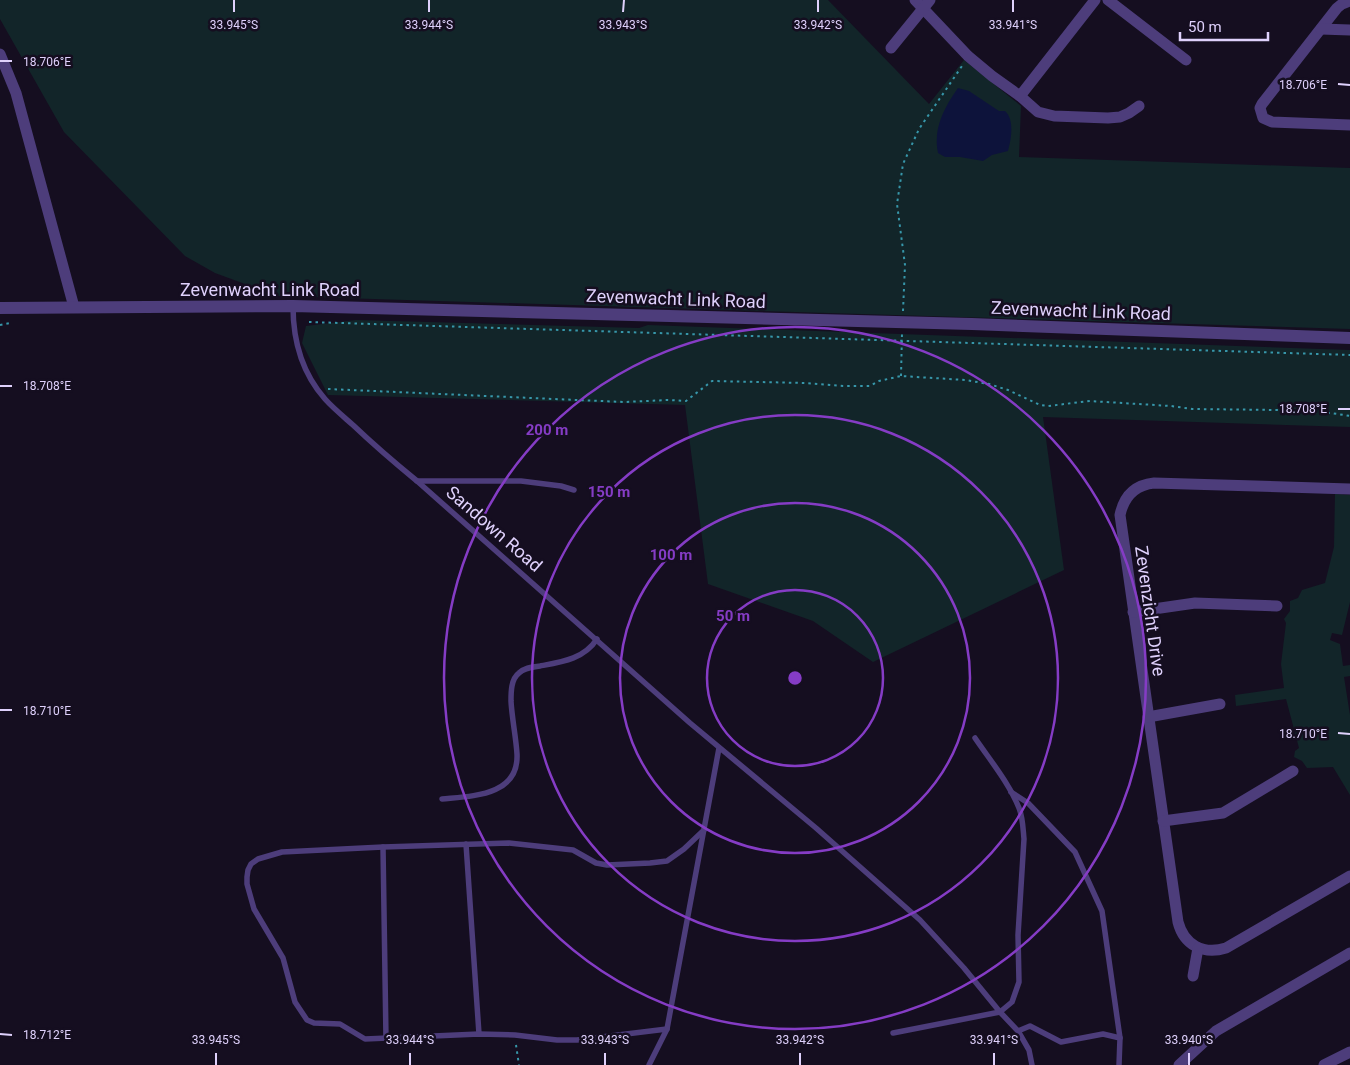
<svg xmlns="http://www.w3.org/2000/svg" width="1350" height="1065" font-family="Roboto,sans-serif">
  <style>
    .green { fill: #122529 }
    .water { fill: #0d133b }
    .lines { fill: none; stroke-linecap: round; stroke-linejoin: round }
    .path { stroke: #3797aa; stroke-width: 2; stroke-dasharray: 2.5 4; stroke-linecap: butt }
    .service { stroke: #4d3d7b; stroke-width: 5.5 }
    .minor { stroke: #4d3d7b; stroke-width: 11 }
    .tertiary { stroke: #4d3d7b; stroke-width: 12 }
    .ticks { fill: none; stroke: #dfd1fc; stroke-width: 2 }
    .ring { fill: none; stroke: #853cc5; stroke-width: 2.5 }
    .labels { text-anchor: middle; stroke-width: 5; stroke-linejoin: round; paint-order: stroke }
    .street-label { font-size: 18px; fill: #dfd1fc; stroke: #150e20 }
    .ticks-label { font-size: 12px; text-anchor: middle; fill: #dfd1fc; stroke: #150e20; stroke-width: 5; stroke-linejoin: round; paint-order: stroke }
    .centre { fill: #853cc5; stroke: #150e20; stroke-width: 2.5 }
    .ring-label { font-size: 15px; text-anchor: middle; font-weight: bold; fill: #853cc5; stroke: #150e20; stroke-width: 5; stroke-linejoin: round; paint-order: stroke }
  </style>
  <rect width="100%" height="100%" fill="#150e20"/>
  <!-- green -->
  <g class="green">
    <polygon points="0,0 828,0 929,104 964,60 1021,106 1019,157 1350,168 1350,329 278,296 215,273 185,256 64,132 0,19"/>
    <polygon points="356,320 639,328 648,325 1350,350 1350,427 1043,417 1064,570 873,662 813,621 708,584 685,405 328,395 302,343 306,326"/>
    <polygon points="1335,494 1350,495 1350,602 1342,635 1332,633 1330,640 1340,644 1343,666 1350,665 1350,676 1344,677 1350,715 1350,795 1333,767 1307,768 1302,761 1294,757 1295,751 1299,748 1286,699 1236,706 1235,695 1284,688 1281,664 1286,623 1284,619 1290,611 1290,601 1298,598 1302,590 1325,583 1334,547"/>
  </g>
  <!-- water -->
  <path class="water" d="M958 88 969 91 999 111H1005C1015 120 1011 140 1008 151L992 155 983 161 960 157H945L938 153C933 128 944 108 958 88Z"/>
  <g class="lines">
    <!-- path -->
    <g class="path">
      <polyline points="903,311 905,265 897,204 903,164 919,129 962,66"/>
      <polyline points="309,322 1350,355"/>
      <polyline points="0,325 10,323"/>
      <polyline points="901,376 902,333"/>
      <polyline points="328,389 554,399 624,402 668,400 686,401 712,381 805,383 843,386 870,386 879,381 901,376 965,380 989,384 1008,390 1040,405 1048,406 1090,401 1171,406 1192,409 1278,410 1331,413 1350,416"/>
      <polyline points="516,1045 519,1065"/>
    </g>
    <!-- service -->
    <g class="service">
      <path d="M293 306C293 340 302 373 325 399 333 408 344 417 353 425 374 445 395 463 417 481L690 723 816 828 920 920 964 968 1000 1012 1018 1031 1029 1050 1032 1065"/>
      <polyline points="417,481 521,481 561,486 574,490"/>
      <polyline points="1011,792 1028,803 1075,852 1102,911 1120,1038 1119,1065"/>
      <path d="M442 799C472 796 519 796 517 754 516 737 512 719 511 701 511 692 511 679 519 673 525 667 533 667 540 666 562 662 584 659 597 639"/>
      <polyline points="466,844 479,1034"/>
      <polyline points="383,847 386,1039"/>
      <polyline points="667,1029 577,1040 557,1040 515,1035 479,1034 365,1039 340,1024 314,1023 307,1020 295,1002 283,958 254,909 247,884 247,877 248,870 251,864 258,859 282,852 383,847 509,843 573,850 596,863 607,865 650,863 667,861 684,849 704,830"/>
      <polyline points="1018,1031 1030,1026 1061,1042 1103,1034 1120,1038"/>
      <path d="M893 1033 1000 1012 1012 1002 1019 982 1018 935 1024 839C1023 829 1023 818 1019 808 1009 783 990 760 975 738"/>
      <polyline points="649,1065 667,1029 719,748"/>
    </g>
    <!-- minor -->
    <g class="minor">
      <polyline points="915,0 968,56 992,76 1020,96 1038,112 1054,116 1108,118 1120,117 1129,113 1139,106"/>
      <polyline points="1108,0 1186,60"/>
      <polyline points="1350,1 1342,4 1337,8 1262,104 1260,108 1263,118 1272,122 1350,125"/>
      <polyline points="1321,29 1350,30"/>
      <polyline points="891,48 930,0"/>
      <polyline points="0,54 16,93 74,307"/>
      <polyline points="1020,96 1095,0"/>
      <path d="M1350 489 1154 483C1135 485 1124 496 1120 515L1178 922C1184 945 1203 955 1226 948L1350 876"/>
      <polyline points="1133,612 1195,603 1277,606"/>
      <polyline points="1148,717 1220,704"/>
      <polyline points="1163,821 1223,813 1293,771"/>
      <polyline points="1193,976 1198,948"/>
      <polyline points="1179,1065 1216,1031 1350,953"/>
      <polyline points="1324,1065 1350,1052"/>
    </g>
    <!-- tertiary -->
    <polyline class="tertiary" points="0,308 293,306 972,324 1350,338"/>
  </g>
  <!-- ticks -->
  <path class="ticks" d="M234 12V0M429 12V0M623 12 624 0M818 12V0M1013 12V0M0 61H12M1338 84 1350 85M0 386H12M1338 409H1350M0 710H12M1338 733 1350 734M0 1034 12 1035M216 1065V1053M410 1065V1053M605 1065V1053M800 1065V1053M994 1065V1053M1189 1065V1053"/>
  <!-- distance rings -->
  <g class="ring">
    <circle cx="795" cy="678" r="88"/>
    <circle cx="795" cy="678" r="175"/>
    <circle cx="795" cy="678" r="263"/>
    <circle cx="795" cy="678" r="351"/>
  </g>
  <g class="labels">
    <!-- street labels -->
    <g class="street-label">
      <text x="270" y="296">Zevenwacht Link Road</text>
      <text transform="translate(676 299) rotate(2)" y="6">Zevenwacht Link Road</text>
      <text transform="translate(1081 311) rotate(2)" y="6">Zevenwacht Link Road</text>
      <text transform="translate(494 529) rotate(41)" y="6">Sandown Road</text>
      <text transform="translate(1150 611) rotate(82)" y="6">Zevenzicht Drive</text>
    </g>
  </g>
  <g class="ticks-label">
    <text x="234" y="29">33.945°S</text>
    <text x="429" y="29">33.944°S</text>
    <text x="623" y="29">33.943°S</text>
    <text x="818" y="29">33.942°S</text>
    <text x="1013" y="29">33.941°S</text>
    <text x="47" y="66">18.706°E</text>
    <text x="1303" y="89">18.706°E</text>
    <text x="47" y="390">18.708°E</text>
    <text x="1303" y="413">18.708°E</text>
    <text x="47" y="715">18.710°E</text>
    <text x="1303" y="738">18.710°E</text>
    <text x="47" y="1039">18.712°E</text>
    <text x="216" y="1044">33.945°S</text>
    <text x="410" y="1044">33.944°S</text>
    <text x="605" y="1044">33.943°S</text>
    <text x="800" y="1044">33.942°S</text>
    <text x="994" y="1044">33.941°S</text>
    <text x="1189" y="1044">33.940°S</text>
  </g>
  <circle cx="795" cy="678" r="8" class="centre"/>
  <g class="ring-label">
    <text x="547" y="435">200 m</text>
    <text x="609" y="497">150 m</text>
    <text x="671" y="560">100 m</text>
    <text x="733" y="621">50 m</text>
  </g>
  <!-- scale -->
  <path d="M1180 32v8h88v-8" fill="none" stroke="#dfd1fc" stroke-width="2.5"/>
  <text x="1188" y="32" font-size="15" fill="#dfd1fc" stroke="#150e20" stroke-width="4" paint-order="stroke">50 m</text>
</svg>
